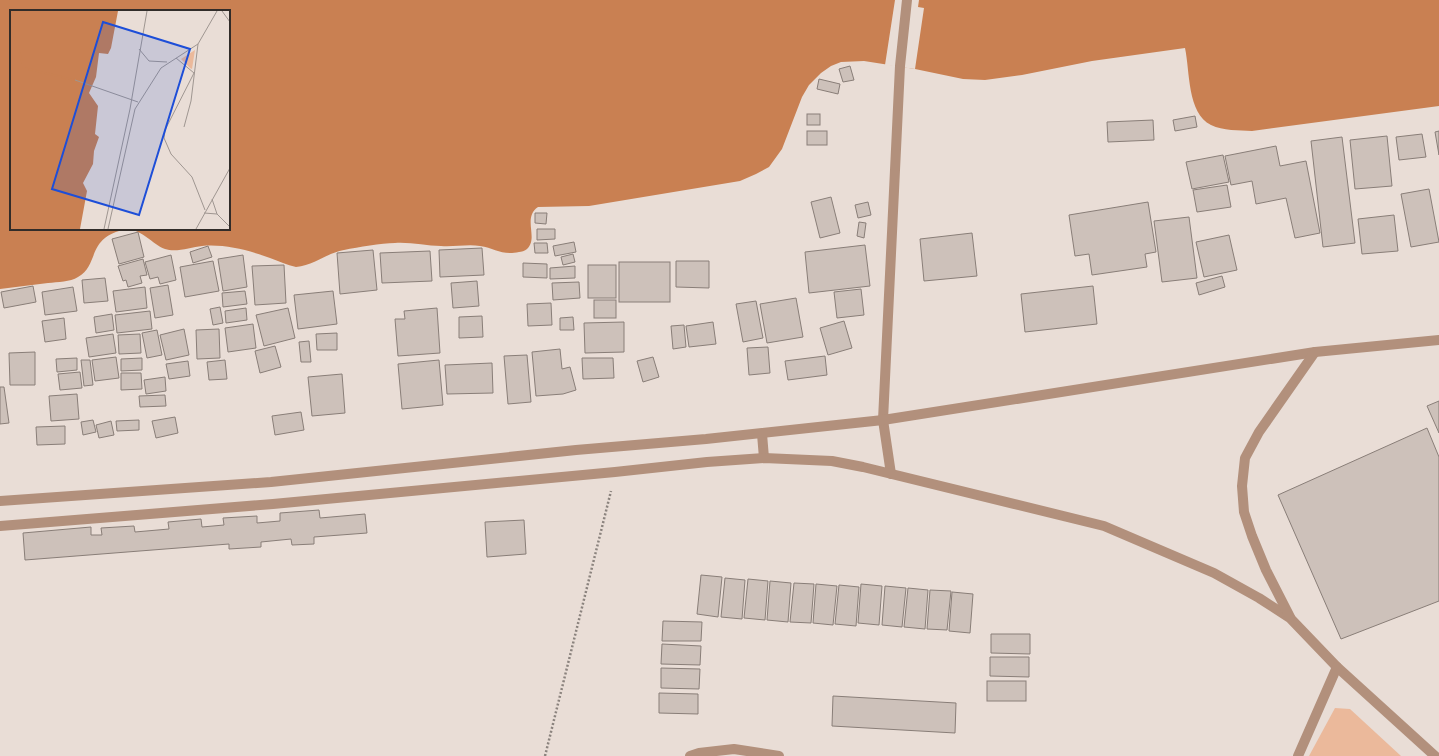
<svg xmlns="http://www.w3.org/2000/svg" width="1439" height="756" font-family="'PT Sans Narrow',sans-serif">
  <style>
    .green { fill: #ebb99b }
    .water { fill: #c98052; fill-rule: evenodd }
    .pier { fill: #e9ddd6 }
    .building { fill: #cdc1ba; stroke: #897e78 }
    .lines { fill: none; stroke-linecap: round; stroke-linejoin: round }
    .path { stroke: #8b837e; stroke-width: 2.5; stroke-dasharray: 2 2; stroke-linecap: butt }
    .minor { stroke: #b2907c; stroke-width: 10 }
    .inset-river { fill: none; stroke: #c98052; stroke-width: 2 }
    .inset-road { fill: none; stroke: #9f9691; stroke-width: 1 }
    .view { fill: #1d4ed8; fill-opacity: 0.15; stroke: #1d4ed8; stroke-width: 2 }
    .inset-edge { fill: none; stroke: #312c29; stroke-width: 2 }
  </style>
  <rect width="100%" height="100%" fill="#e9ddd6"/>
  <!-- green -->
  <polygon class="green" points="1335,708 1350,709 1401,756 1309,756"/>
  <!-- water -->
  <path class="water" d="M0 0H1439V106L1252 131C1239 130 1223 131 1211 125 1187 113 1190 71 1185 48L1092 61 1022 75 985 80 963 79 915 69 864 61 841 62 831 66 821 73 809 85 802 97 782 149 769 167 756 174 740 181 589 206 538 207C522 218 539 238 527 249 525 251 521 252 519 252 502 256 495 248 480 246 468 244 454 247 441 246 426 246 411 242 395 243 381 243 359 247 344 250 327 253 315 265 296 267 287 265 279 261 270 258 248 250 225 244 202 246 191 247 176 253 165 249 149 243 141 225 119 231 87 241 99 265 78 277 70 282 58 282 48 283 32 285 16 287 0 289ZM11 11H229V229H11Z"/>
  <!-- pier -->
  <polygon class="pier" points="895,0 919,0 918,7 924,8 915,69 885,65"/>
  <!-- building -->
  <g class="building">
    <polygon points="850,66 854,80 843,82 839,69"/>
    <polygon points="819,79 840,84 838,94 817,89"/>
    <rect x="807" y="114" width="13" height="11"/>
    <polygon points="1195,116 1197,127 1175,131 1173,120"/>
    <polygon points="1153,120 1154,140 1108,142 1107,122"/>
    <rect x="807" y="131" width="20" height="14"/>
    <polygon points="1439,131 1439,155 1435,132"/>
    <polygon points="1422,134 1426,157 1399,160 1396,137"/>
    <polygon points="1387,136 1392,186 1355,189 1350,140"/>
    <polygon points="1342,137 1355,243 1323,247 1311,141"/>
    <polygon points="1276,146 1280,166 1306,161 1320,233 1295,238 1286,198 1256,204 1252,181 1231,185 1225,156"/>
    <polygon points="1223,155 1229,182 1192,189 1186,162"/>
    <polygon points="1227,185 1231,207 1197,212 1193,190"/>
    <polygon points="1429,189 1439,242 1411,247 1401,194"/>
    <polygon points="831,197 840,233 820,238 811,202"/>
    <polygon points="868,202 871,215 858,218 855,205"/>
    <polygon points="1148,202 1156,252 1145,254 1147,267 1092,275 1089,254 1075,256 1069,215"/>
    <polygon points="535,213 547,213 546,224 535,223"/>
    <polygon points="1394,215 1398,251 1362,254 1358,219"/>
    <polygon points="1189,217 1197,278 1162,282 1154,221"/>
    <polygon points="859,222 866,223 864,238 857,236"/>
    <polygon points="537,229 555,229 555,239 537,240"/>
    <polygon points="138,232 144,257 119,264 112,239"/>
    <polygon points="972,233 977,276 924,281 920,239"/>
    <polygon points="1229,235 1237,270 1204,277 1196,242"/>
    <polygon points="574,242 576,252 555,256 553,246"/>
    <polygon points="534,243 547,243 548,253 535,253"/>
    <polygon points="865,245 870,286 809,293 805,252"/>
    <polygon points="208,246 212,257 193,263 190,252"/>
    <polygon points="482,248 484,275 440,277 439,250"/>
    <polygon points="373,250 377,290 340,294 337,253"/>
    <polygon points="430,251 432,281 382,283 380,253"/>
    <polygon points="573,254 575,262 563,265 561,257"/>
    <polygon points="171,255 176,280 160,284 158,277 150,279 145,262"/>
    <polygon points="243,255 247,287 223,291 218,259"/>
    <polygon points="143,259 147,275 140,276 142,283 128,287 126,280 123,281 118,266"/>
    <polygon points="213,261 219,291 185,297 180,267"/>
    <polygon points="676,261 709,261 709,288 676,287"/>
    <rect x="619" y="262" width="51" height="40"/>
    <polygon points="523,263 547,264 547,278 523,277"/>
    <polygon points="284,265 286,303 255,305 252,266"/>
    <rect x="588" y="265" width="28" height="33"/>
    <polygon points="575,266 575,278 550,279 550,268"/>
    <polygon points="1222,276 1225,287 1199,295 1196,283"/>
    <polygon points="105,278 108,301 84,303 82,280"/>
    <polygon points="477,281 479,306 453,308 451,283"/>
    <polygon points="579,282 580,298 553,300 552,283"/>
    <polygon points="168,285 173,315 155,318 150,288"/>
    <polygon points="33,286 36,302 4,308 1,292"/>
    <polygon points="1093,286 1097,324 1025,332 1021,294"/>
    <polygon points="73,287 77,311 45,315 42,292"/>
    <polygon points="145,287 147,308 116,312 113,291"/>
    <polygon points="861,289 864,315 837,318 834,292"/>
    <polygon points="245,291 247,304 223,307 222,293"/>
    <polygon points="333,291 337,324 298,329 294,295"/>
    <polygon points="796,298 803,337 767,343 760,304"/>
    <rect x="594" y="300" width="22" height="18"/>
    <polygon points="756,301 763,338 743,342 736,304"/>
    <polygon points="551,303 552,325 528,326 527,304"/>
    <polygon points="220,307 223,323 213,325 210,309"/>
    <polygon points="246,308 247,320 226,323 225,311"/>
    <polygon points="288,308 295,338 264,346 256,315"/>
    <polygon points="437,308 440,353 398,356 395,319 405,319 404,311"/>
    <polygon points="150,311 152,329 117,333 115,315"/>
    <polygon points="112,314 114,330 96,333 94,317"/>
    <polygon points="482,316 483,337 459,338 459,317"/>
    <polygon points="573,317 574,330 560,330 560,318"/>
    <polygon points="64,318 66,339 45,342 42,321"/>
    <polygon points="844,321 852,348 828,355 820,328"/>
    <polygon points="624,322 624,352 585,353 584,323"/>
    <polygon points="713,322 716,344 689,347 686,326"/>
    <polygon points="253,324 256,348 228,352 225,328"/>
    <polygon points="684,325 686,347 673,349 671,326"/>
    <polygon points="184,329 189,355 166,360 160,335"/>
    <polygon points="219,329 220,358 197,359 196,330"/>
    <polygon points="157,330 162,355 147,358 142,333"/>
    <polygon points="337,333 337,350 317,350 316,334"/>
    <polygon points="113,334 116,353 89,357 86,338"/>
    <polygon points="140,334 141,353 119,354 118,335"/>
    <polygon points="309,341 311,362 301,362 299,342"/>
    <polygon points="275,346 281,367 260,373 255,351"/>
    <polygon points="768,347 770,373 749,375 747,348"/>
    <polygon points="560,349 562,369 570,367 576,390 563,394 536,396 532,352"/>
    <polygon points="35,352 35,385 10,385 9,353"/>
    <polygon points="527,355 531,402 508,404 504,356"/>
    <polygon points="825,356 827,375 788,380 785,361"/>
    <polygon points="116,357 119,378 95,381 92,360"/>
    <polygon points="653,357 659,377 643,382 637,361"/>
    <polygon points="77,358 77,370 57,372 56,359"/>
    <polygon points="142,358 142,370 121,371 121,359"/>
    <polygon points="582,358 613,358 614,378 583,379"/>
    <polygon points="81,360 90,360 93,385 84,386"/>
    <polygon points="225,360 227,379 209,380 207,362"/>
    <polygon points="439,360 443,405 402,409 398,364"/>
    <polygon points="188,361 190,376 169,379 166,364"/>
    <polygon points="492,363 493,393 447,394 445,365"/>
    <polygon points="80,372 82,388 60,390 58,374"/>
    <polygon points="121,373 141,373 142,389 121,390"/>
    <polygon points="342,374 345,413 312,416 308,377"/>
    <polygon points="165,377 166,391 146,394 144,380"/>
    <polygon points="0,387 4,387 9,423 0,424"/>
    <polygon points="77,394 79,419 51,421 49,396"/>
    <polygon points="165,395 166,406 140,407 139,396"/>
    <polygon points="1439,401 1439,433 1427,406"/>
    <polygon points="301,412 304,430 275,435 272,416"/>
    <polygon points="175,417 178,433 156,438 152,421"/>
    <polygon points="93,420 96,432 83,435 81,422"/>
    <polygon points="139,420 139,430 117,431 116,421"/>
    <polygon points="111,421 114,435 99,438 96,425"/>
    <polygon points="65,426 65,444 37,445 36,427"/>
    <polygon points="1427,428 1439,457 1439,601 1341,639 1278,495"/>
    <polygon points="319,510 320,518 365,514 367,533 314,537 314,544 292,545 291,539 261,542 261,547 229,549 229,544 25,560 23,533 91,527 91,535 102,535 101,528 134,526 135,532 169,529 168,522 201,519 202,527 224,525 223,518 257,516 257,523 280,521 280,513"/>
    <polygon points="524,520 526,554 487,557 485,522"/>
    <polygon points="701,575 722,577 718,617 697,614"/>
    <polygon points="725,578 745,580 742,619 721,617"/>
    <polygon points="748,579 768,581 765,620 744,618"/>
    <polygon points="770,581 791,583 788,622 767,620"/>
    <polygon points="794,583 814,584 811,623 790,622"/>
    <polygon points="816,584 837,586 833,625 813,623"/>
    <polygon points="861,584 882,586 879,625 858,623"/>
    <polygon points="839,585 859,587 856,626 835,624"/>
    <polygon points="885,586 906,588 902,627 882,625"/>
    <polygon points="908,588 928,590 925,629 904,627"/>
    <polygon points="930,590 951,591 947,630 927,629"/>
    <polygon points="952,592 973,594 970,633 949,631"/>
    <polygon points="663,621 702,622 701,641 662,641"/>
    <polygon points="991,634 1030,634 1030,654 991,653"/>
    <polygon points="662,644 701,646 700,665 661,664"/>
    <polygon points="990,657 1029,657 1029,677 990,676"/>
    <polygon points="661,668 700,669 699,689 661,688"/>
    <rect x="987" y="681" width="39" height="20"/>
    <polygon points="659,693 698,694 698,714 659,713"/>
    <polygon points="833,696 956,703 955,733 832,726"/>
  </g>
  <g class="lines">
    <!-- path -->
    <polyline class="path" points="545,756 611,491"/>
    <!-- minor -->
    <g class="minor">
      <polyline points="762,434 764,458"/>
      <polyline points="891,474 883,420 900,66 907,0"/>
      <polyline points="0,501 271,482 576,450 706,439 883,420 1315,352 1439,340"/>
      <polyline points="0,526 273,504 615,472 707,462 764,458 832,461 863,467 1104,526 1214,573 1259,598 1290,618 1337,667 1435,756"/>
      <polyline points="1290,617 1266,570 1252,536 1244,512 1242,486 1245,458 1259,432 1315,352"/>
      <polyline points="690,756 699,753 734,749 779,756"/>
      <polyline points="1298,756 1337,667"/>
    </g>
  </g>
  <!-- overview -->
  <g transform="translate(10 10)">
    <rect width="220" height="220" fill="#e9ddd6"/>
    <path d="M185 40 182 59 180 58 171 49Z" fill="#ebb99b"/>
    <path d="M0 1H108L101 38 98 44 89 43 86 67 79 83 88 96 85 124 89 127 84 141 83 154 73 173 77 181 70 219H0Z" fill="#c98052"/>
    <path class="inset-river" d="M0 12 14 58 64 70"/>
    <path class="inset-road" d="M212 1 220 12M129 39 139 51 157 52M166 48 184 63 155 120 154 128 161 144 182 167 195 200M65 70 128 92M174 117 181 91 188 34M202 189 207 204M194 203 207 204 220 217M94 219 120 99 137 1M98 219 125 99 151 58 188 34 207 1M186 219 220 158"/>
    <path class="view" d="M93 12 180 39 129 205 42 179Z"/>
    <rect width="220" height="220" class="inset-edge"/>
  </g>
</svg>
